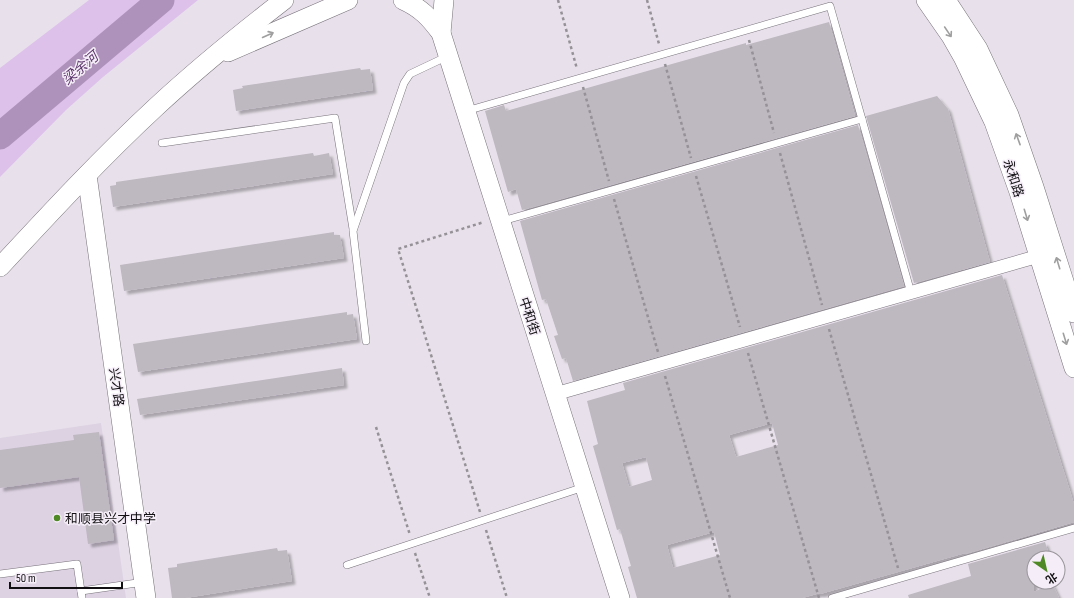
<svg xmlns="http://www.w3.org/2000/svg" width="1074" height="598" font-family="'Sofia Sans Condensed','Noto Sans SC',sans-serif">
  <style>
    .built { fill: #ddd2e2 }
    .green { fill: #dec1eb }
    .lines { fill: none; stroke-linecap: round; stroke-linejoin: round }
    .river { stroke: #af92bc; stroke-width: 27 }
    .building { fill: #beb8c1; fill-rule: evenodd; filter: url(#shadow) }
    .lane-casing { stroke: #77717a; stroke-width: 8 }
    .street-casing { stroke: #77717a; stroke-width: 14 }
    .secondary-casing { stroke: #77717a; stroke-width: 20 }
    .path { stroke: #969198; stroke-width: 2.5; stroke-dasharray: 3 3; stroke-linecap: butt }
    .lane { stroke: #fff; stroke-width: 7 }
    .street { stroke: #fff; stroke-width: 13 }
    .secondary { stroke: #fff; stroke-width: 19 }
    .oneway { stroke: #a09fa0 }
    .poi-dot { fill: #4f8926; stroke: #f5eef8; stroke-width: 1.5 }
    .labels { text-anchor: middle; stroke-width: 3; stroke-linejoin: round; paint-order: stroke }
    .street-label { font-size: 13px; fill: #110f12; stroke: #f5eef8 }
    .poi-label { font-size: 13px; fill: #110f12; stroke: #f5eef8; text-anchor: start }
    .water-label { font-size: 14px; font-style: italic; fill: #5a356a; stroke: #f5eef8 }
  </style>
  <defs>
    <filter id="shadow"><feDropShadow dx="3.5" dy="3.5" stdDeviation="1" flood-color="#0004"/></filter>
  </defs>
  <rect width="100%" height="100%" fill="#e8e1eb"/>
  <!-- built -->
  <polygon class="built" points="101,423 126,598 0,598 0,438"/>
  <!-- green -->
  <polygon class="green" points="89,0 198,0 103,77 66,110 0,177 0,68"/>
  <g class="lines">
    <!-- river -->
    <polyline class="river" points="0,136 161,0"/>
  </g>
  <!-- building -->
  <g class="building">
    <polygon points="829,22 855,116 522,210 516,189 508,192 485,111 504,105 506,111 746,43 746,45"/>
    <polygon points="360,68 361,70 370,69 373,90 236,111 233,90 243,88 242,86"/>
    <polygon points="937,96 948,109 990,262 914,283 866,116"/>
    <polygon points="858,125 904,286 573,381 566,358 562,359 554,336 558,335 546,299 542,300 520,221"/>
    <polygon points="313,153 314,156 329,153 333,174 113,207 110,186 116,185 116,182"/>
    <polygon points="334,232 334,235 340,235 344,258 124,291 120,265"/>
    <path d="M1002 275 1074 504V522L965 554V553L820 594V593L802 598H637L628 567 631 566 620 529 617 530 593 446 598 444 587 401 625 390 623 383ZM772 423 778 445 736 457 729 435ZM646 457 652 480 629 487 622 463ZM714 532 720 555 673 568 667 545Z"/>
    <polygon points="347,312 347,315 353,314 357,339 138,372 133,344"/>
    <polygon points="342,368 344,385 140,415 137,399"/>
    <polygon points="99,432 114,540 88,544 79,477 0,488 0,450 74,440 73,435"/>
    <polygon points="1045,542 1050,558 1034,558 1034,592 1052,583 1059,598 909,598 908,595 971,576 968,564"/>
    <polygon points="277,548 278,551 287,550 292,581 185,598 172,598 168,568 177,567 177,564"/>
  </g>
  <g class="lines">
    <defs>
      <g id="lane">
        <polyline points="466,111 830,6 911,293"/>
        <polyline points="162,143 335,118 353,229"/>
        <polyline points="502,221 862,119"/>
        <polyline points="366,341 353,231 404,83 410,74 448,56"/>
        <polyline points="347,565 584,487"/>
        <polyline points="0,574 77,564 82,598"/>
        <polyline points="81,591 144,582"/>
        <polyline points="832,598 1074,528"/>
      </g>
      <polyline id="street" points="555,394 1039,256"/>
      <g id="secondary">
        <path d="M403 0C421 8 430 18 441 33L620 598"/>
        <polyline points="926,0 951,36 963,57 994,122 1019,192 1074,368"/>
        <polyline points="946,0 978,49 1009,115 1034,187 1074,313"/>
        <polyline points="441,33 444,0"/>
        <polyline points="228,52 348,0"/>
        <polyline points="87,175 146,598"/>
        <path d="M0 267C51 212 102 157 156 107 197 69 240 34 284 0"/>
      </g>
    </defs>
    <!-- lane casing -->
    <use href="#lane" class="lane-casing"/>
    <!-- street casing -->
    <use href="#street" class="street-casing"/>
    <!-- secondary casing -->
    <use href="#secondary" class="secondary-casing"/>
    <!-- path -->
    <g class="path">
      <polyline points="558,0 577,69"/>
      <polyline points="647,0 659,44"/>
      <polyline points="749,40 774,133"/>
      <polyline points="665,64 691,158"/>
      <polyline points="583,87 609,181"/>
      <polyline points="780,153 822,305"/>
      <polyline points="696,176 740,327"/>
      <polyline points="614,199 658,352"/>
      <polyline points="829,329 898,568"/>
      <polyline points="748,353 819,598"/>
      <polyline points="665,376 730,598"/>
      <polyline points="376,427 410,535"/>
      <polyline points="480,512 398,249 484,222"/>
      <polyline points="486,530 507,598"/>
      <polyline points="415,553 430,598"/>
    </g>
    <!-- lane -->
    <use href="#lane" class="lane"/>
    <!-- street -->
    <use href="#street" class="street"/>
    <!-- secondary -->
    <use href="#secondary" class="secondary"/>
  </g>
  <!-- one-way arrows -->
  <defs><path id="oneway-shaft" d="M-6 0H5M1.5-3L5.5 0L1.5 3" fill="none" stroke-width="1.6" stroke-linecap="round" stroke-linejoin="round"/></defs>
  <g class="oneway">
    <use href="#oneway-shaft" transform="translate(948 32) rotate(56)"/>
    <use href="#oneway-shaft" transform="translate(268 35) rotate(-24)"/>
    <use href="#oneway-shaft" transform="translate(1018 139) rotate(-110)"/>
    <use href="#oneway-shaft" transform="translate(1026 215) rotate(73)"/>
    <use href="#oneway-shaft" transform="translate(1058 263) rotate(-107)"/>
    <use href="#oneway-shaft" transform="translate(1065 339) rotate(73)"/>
  </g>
  <!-- markers -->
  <circle class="poi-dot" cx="57" cy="518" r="4"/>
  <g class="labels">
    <!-- street labels -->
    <g class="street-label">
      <text transform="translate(1014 178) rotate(72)" y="5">永和路</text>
      <text transform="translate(530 316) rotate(72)" y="5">中和街</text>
      <text transform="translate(117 387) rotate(82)" y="5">兴才路</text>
    </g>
    <!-- poi labels -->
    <g class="poi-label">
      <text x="65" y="523">和顺县兴才中学</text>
    </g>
    <!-- water labels -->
    <g class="water-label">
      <text transform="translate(80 68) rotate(-40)" y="5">梁余河</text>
    </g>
  </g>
  <!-- north arrow -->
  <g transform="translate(1046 570) rotate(146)"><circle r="19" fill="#f5eef8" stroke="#9a959c"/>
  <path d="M0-3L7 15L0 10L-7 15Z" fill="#4f8926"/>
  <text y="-6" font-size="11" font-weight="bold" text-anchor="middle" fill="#110f12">北</text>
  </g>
  <!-- scale -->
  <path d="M10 582v6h112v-6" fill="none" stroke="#110f12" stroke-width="2"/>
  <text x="16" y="582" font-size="12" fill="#110f12" stroke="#f5eef8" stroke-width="3" paint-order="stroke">50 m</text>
</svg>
